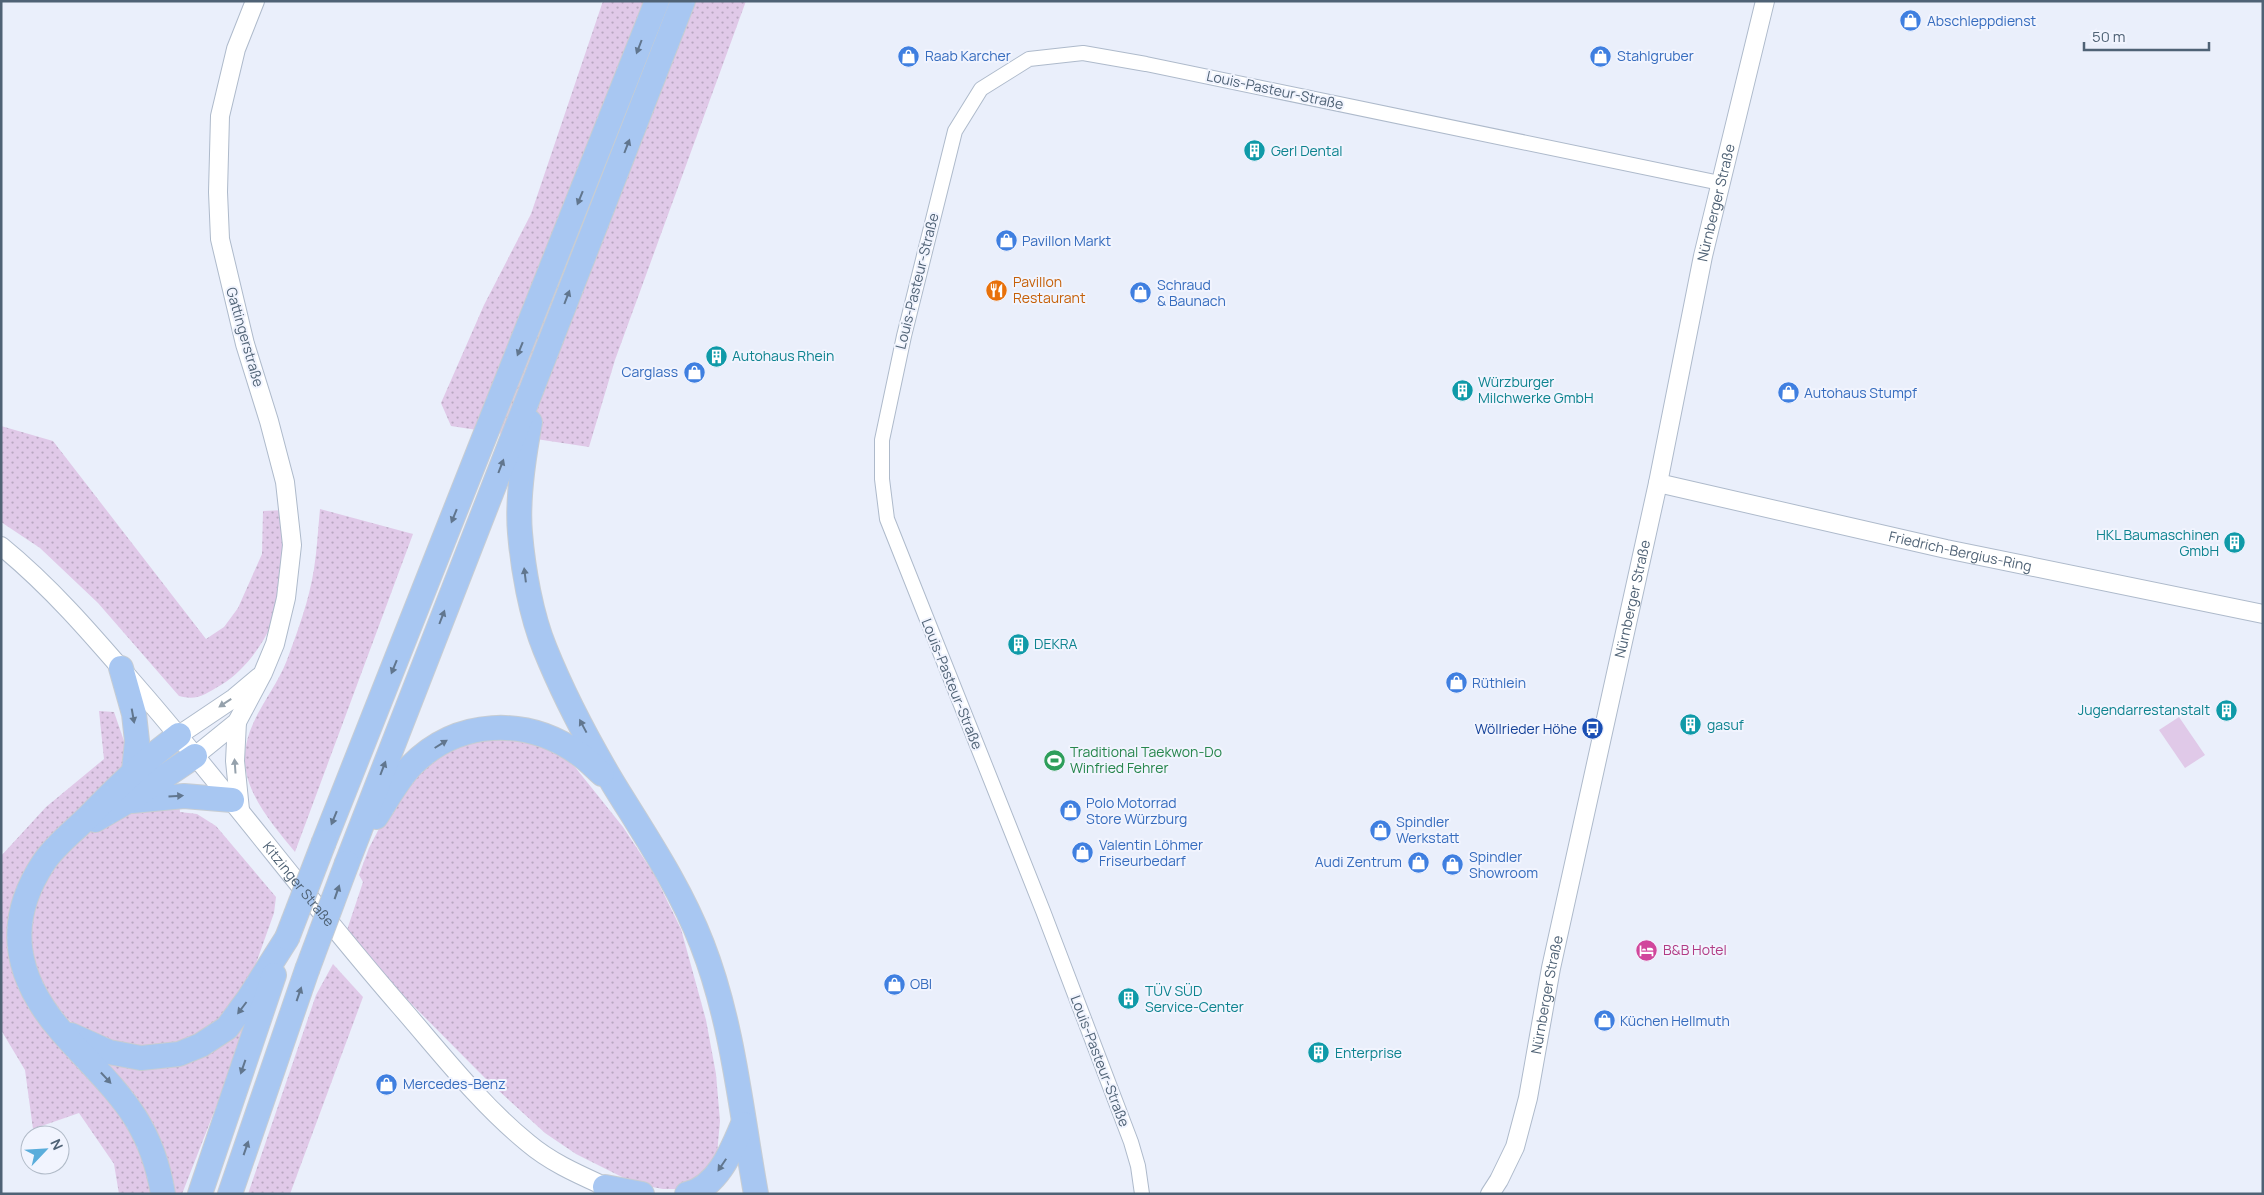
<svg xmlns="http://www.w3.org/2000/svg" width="2264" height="1195" font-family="Manrope,sans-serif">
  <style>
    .grass { fill: url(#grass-dots) }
    .garden { fill: #e0c9e8 }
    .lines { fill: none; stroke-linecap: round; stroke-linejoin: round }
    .minor-casing { stroke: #aebacb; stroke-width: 16 }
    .tertiary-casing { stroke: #aebacb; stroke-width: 20 }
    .trunk-casing { stroke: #c7cdd3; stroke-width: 26 }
    .minor { stroke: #fff; stroke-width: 14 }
    .tertiary { stroke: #fff; stroke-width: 18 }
    .trunk { stroke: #a8c7f2; stroke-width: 24 }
    .trunk-bridge-casing { stroke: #c7cdd3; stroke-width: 26; stroke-linecap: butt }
    .trunk-bridge { stroke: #a8c7f2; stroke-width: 24 }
    .oneway { fill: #61768e }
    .oneway2 { fill: #95a1ac }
    .labels { text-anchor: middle; stroke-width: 4; stroke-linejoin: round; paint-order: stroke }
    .shop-label { font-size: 14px; fill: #366cbe; stroke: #f1f4fe; text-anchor: start }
    .street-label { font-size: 14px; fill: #4f6275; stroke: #f1f4fe }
    .culture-label { font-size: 14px; fill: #0d838f; stroke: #f1f4fe; text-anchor: start }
    .food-label { font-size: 14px; fill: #c56008; stroke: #f1f4fe; text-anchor: start }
    .transit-label { font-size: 14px; fill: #164399; stroke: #f1f4fe; text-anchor: end }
    .leisure-label { font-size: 14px; fill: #27864d; stroke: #f1f4fe; text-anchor: start }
    .hotel-label { font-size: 14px; fill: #b23c85; stroke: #f1f4fe; text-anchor: start }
  </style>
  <defs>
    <pattern id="grass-dots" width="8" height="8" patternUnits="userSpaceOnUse" patternTransform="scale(1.25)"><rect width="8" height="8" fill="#e0c9e8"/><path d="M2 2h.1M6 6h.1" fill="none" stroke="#b8a7c1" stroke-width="1.8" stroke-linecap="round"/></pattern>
  </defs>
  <rect width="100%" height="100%" fill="#eaeffb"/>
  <!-- grass -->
  <g class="grass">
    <polygon points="603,1 746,1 615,360 589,447 451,426 441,403 484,305 531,214"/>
    <path d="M1 426 53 441 206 639 224 627 238 608 262 554 263 511 285 510C285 538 285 567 281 594 276 627 250 668 221 685 205 694 198 701 179 696L98 603 40 548 1 522Z"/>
    <path d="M320 509 413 534 295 852C275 827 245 794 245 760 244 722 274 694 287 660 298 630 309 601 314 569 317 550 318 529 320 509Z"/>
    <polygon points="99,711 114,712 124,741 128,743 123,767 64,825 13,966 116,1099 159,1194 119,1194 114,1164 79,1113 33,1129 25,1070 1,1030 1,856 46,807 104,759"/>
    <polygon points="498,733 552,749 575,767 623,827 654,874 681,929 706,1020 716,1074 720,1121 717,1154 711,1167 689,1185 676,1189 663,1189 636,1184 576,1154 545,1133 486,1079 360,952 347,930 363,882 359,875 369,848 399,790 442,747"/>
    <polygon points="179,802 180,812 197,814 216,826 276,897 274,913 254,969 224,1017 196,1038 154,1049 97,1039 73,1024 58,1010 45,993 31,952 29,930 34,903 43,880 78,840 101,826 142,807"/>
    <polygon points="333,964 363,997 290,1194 248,1194 316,995"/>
    <polygon points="255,1007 182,1194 169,1194 80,1045 141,1061"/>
  </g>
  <!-- garden -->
  <polygon class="garden" points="2179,717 2205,755 2185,768 2159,730"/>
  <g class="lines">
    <defs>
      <polyline id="minor" points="1142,1194 1138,1166 1131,1142 1043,911 887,519 882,479 882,440 904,336 955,131 981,89 1029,59 1083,53 1146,64 1720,183"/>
      <g id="tertiary">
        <path id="s1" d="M1658 483 1946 549 2263 614"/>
        <path id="s2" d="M1 546C55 590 99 643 144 695 232 797 311 904 399 1005 440 1052 480 1104 528 1143 554 1165 585 1177 615 1191"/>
        <polyline points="237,722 235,761 240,810"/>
        <polyline points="179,735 234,698 259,677"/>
        <polyline points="195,756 237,722 263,673 275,644 286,598 292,545 285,482 269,421 245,344 220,239 218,192 220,116 236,49 255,1"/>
        <path id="s3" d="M1490 1194 1499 1180 1515 1147 1528 1098 1551 968 1658 483 1703 256 1765 1"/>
      </g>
      <g id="trunk">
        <path d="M530 422C524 454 517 500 520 533 523 569 531 615 545 649 564 696 589 743 614 785 646 837 680 887 702 944 733 1023 741 1111 756 1194"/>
        <polyline points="121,668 134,714 137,741 134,770"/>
        <polyline points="132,801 184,796 232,800"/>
        <path d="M376 817C387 800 397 781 411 766 457 719 526 716 579 754 587 759 594 767 602 774"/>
        <polyline points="95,820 128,801 195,756"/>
        <polyline points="324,842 657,1"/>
        <polyline points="347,863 683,1"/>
        <polyline points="71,1035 109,1052 141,1058 179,1054 201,1045 227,1028 249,998 287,938"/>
        <polyline points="605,1187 642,1194"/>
        <path d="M163 1194C150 1114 110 1087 61 1031 15 978 4 922 44 862 55 845 75 830 89 816 119 785 144 761 179 735"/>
        <polyline points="200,1194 274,975"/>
        <polyline points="230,1194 307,970"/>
        <path d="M687 1194C718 1187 732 1150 743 1124"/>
      </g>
    </defs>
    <!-- minor casing -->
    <use href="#minor" class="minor-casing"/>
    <!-- tertiary casing -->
    <use href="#tertiary" class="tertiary-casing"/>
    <!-- trunk casing -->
    <use href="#trunk" class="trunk-casing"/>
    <!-- minor -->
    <use href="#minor" class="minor"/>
    <!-- tertiary -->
    <use href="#tertiary" class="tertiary"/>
    <!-- trunk -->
    <use href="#trunk" class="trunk"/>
    <defs>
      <g id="trunk-bridge">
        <polyline points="287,938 324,842"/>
        <polyline points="307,970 347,863"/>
      </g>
    </defs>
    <!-- trunk-bridge casing -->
    <use href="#trunk-bridge" class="trunk-bridge-casing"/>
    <!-- trunk-bridge -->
    <use href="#trunk-bridge" class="trunk-bridge"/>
  </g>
  <!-- one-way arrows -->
  <defs><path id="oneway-solid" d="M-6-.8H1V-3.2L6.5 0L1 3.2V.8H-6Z" transform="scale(1.25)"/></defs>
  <g class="oneway">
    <use href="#oneway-solid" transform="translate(639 47) rotate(111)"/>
    <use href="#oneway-solid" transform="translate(627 146) rotate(-69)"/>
    <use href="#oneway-solid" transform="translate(580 198) rotate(112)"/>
    <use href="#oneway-solid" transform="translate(567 297) rotate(-69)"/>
    <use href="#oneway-solid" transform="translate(520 349) rotate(112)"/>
    <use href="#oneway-solid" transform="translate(501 466) rotate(-69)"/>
    <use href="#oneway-solid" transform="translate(454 516) rotate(112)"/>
    <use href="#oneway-solid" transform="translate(525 575) rotate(-97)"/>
    <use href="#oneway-solid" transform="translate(442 617) rotate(-69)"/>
    <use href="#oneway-solid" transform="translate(394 667) rotate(112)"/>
    <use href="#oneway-solid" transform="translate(133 716) rotate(80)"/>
    <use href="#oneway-solid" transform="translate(583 726) rotate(-118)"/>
    <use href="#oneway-solid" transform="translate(441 744) rotate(-32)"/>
    <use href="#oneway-solid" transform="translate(383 768) rotate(-69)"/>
    <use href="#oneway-solid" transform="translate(176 796) rotate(-3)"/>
    <use href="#oneway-solid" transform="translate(334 818) rotate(112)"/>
    <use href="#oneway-solid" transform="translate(337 892) rotate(-71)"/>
    <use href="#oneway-solid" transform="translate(299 994) rotate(-71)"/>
    <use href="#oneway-solid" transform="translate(242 1008) rotate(127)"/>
    <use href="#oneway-solid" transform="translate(243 1067) rotate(109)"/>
    <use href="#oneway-solid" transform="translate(106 1078) rotate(47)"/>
    <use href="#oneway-solid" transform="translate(246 1148) rotate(-71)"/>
    <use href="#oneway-solid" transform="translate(722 1165) rotate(124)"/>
  </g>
  <g class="oneway2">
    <use href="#oneway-solid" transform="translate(225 703) rotate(147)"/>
    <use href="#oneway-solid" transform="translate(235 766) rotate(-94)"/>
  </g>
  <!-- icons -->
  <defs>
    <symbol id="shop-disc" viewBox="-11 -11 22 22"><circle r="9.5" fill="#3f7fe0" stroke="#f1f4fe"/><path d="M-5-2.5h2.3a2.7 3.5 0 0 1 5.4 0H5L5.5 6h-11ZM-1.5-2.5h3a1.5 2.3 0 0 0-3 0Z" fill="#fff"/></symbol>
    <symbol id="building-disc" viewBox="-11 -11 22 22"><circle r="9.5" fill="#0f9aa8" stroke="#f1f4fe"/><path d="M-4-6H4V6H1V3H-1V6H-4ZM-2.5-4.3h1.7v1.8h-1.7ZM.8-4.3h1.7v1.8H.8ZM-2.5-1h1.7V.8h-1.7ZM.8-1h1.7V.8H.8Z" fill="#fff"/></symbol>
    <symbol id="restaurant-disc" viewBox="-11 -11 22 22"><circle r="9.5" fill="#e8710a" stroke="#f1f4fe"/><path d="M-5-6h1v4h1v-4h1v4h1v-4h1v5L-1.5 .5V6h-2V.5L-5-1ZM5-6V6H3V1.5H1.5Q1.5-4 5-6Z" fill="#fff"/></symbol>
    <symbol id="bus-disc" viewBox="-11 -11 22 22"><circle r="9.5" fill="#1a4fb4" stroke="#f1f4fe"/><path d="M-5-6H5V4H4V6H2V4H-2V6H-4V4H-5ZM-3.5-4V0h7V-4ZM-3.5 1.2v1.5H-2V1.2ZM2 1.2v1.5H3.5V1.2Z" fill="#fff"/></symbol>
    <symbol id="stadium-disc" viewBox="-11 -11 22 22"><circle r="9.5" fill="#2e9e5b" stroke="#f1f4fe"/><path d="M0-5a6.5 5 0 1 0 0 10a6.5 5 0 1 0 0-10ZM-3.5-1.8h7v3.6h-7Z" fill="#fff"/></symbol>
    <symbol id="hotel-disc" viewBox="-11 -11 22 22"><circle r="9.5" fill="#d1479c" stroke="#f1f4fe"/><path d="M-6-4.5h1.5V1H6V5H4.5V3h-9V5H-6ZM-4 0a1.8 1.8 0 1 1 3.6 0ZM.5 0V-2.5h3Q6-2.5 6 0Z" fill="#fff"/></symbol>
  </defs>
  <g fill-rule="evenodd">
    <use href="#shop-disc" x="1898" y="8" width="25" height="25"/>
    <use href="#shop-disc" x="896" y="44" width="25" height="25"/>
    <use href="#shop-disc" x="1588" y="44" width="25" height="25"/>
    <use href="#building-disc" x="1242" y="138" width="25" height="25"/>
    <use href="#shop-disc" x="994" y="228" width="25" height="25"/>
    <use href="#restaurant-disc" x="984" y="278" width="25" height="25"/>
    <use href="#shop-disc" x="1128" y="280" width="25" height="25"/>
    <use href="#building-disc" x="704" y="344" width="25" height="25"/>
    <use href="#shop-disc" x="682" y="360" width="25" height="25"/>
    <use href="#building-disc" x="1450" y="378" width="25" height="25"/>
    <use href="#shop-disc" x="1776" y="380" width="25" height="25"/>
    <use href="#building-disc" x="2222" y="530" width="25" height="25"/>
    <use href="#building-disc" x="1006" y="632" width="25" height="25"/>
    <use href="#shop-disc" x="1444" y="670" width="25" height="25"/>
    <use href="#building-disc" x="2214" y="698" width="25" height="25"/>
    <use href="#building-disc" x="1678" y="712" width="25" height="25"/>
    <use href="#bus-disc" x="1580" y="716" width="25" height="25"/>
    <use href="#stadium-disc" x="1042" y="748" width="25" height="25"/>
    <use href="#shop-disc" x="1058" y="798" width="25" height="25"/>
    <use href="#shop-disc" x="1368" y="818" width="25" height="25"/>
    <use href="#shop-disc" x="1070" y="840" width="25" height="25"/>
    <use href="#shop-disc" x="1406" y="850" width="25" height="25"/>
    <use href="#shop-disc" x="1440" y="852" width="25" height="25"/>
    <use href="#hotel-disc" x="1634" y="938" width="25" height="25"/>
    <use href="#shop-disc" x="882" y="972" width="25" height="25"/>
    <use href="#building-disc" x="1116" y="986" width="25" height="25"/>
    <use href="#shop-disc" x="1592" y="1008" width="25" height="25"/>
    <use href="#building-disc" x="1306" y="1040" width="25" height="25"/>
    <use href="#shop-disc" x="374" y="1072" width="25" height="25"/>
  </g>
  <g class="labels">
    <!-- shop labels -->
    <g class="shop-label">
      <text x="1927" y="26">Abschleppdienst</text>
      <text x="925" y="61">Raab Karcher</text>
      <text x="1617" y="61">Stahlgruber</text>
      <text x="1022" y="246">Pavillon Markt</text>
      <text x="1157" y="290">Schraud<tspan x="1157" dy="16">&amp; Baunach</tspan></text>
      <text x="678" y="377" text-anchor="end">Carglass</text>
      <text x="1804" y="398">Autohaus Stumpf</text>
      <text x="1472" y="688">Rüthlein</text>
      <text x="1086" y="808">Polo Motorrad<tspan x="1086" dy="16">Store Würzburg</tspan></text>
      <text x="1396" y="827">Spindler<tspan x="1396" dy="16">Werkstatt</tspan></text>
      <text x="1099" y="850">Valentin Löhmer<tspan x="1099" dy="16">Friseurbedarf</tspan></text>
      <text x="1469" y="862">Spindler<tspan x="1469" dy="16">Showroom</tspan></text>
      <text x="1402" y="867" text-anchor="end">Audi Zentrum</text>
      <text x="910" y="989">OBI</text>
      <text x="1620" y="1026">Küchen Hellmuth</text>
      <text x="403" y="1089">Mercedes-Benz</text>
    </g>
    <!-- street labels -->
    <g class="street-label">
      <text transform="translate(1275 90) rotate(12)" y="5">Louis-Pasteur-Straße</text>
      <text dy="5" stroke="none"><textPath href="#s3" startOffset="1019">Nürnberger Straße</textPath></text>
      <text transform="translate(917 281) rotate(-76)" y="5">Louis-Pasteur-Straße</text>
      <text transform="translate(245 337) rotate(74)" y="5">Gattingerstraße</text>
      <text dy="5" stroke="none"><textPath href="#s1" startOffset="310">Friedrich-Bergius-Ring</textPath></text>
      <text dy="5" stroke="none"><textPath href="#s3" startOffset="614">Nürnberger Straße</textPath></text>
      <text transform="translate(952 684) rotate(68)" y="5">Louis-Pasteur-Straße</text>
      <text dy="5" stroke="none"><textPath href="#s2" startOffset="451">Kitzinger Straße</textPath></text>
      <text dy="5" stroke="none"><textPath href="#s3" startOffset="209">Nürnberger Straße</textPath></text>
      <text transform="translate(1100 1061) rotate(69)" y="5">Louis-Pasteur-Straße</text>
    </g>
    <!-- culture labels -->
    <g class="culture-label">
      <text x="1271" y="156">Gerl Dental</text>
      <text x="732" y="361">Autohaus Rhein</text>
      <text x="1478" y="387">Würzburger<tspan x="1478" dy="16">Milchwerke GmbH</tspan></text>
      <text x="2219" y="540" text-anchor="end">HKL Baumaschinen<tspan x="2219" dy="16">GmbH</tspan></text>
      <text x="1034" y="649">DEKRA</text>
      <text x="2210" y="715" text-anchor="end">Jugendarrestanstalt</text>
      <text x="1707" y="730">gasuf</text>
      <text x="1145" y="996">TÜV SÜD<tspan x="1145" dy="16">Service-Center</tspan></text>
      <text x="1335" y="1058">Enterprise</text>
    </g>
    <!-- food labels -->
    <g class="food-label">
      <text x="1013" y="287">Pavillon<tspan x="1013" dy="16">Restaurant</tspan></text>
    </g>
    <!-- transit labels -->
    <g class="transit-label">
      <text x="1577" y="734">Wöllrieder Höhe</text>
    </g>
    <!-- leisure labels -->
    <g class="leisure-label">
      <text x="1070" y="757">Traditional Taekwon-Do<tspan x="1070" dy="16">Winfried Fehrer</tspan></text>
    </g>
    <!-- hotel labels -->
    <g class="hotel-label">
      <text x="1663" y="955">B&amp;B Hotel</text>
    </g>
  </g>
  <!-- border -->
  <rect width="2264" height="1195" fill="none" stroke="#4f6275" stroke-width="5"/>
  <!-- north arrow -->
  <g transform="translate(45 1150) rotate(65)"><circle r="24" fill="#f1f4fe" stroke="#b0bac7"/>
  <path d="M0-4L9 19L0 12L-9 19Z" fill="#5aaddb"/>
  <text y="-8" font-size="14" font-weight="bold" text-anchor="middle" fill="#4f6275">N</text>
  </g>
  <!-- scale -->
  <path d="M2084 42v8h125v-8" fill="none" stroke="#4f6275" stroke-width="2.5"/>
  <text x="2092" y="42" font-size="15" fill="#4f6275" stroke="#f1f4fe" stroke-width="4" paint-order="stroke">50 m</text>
</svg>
